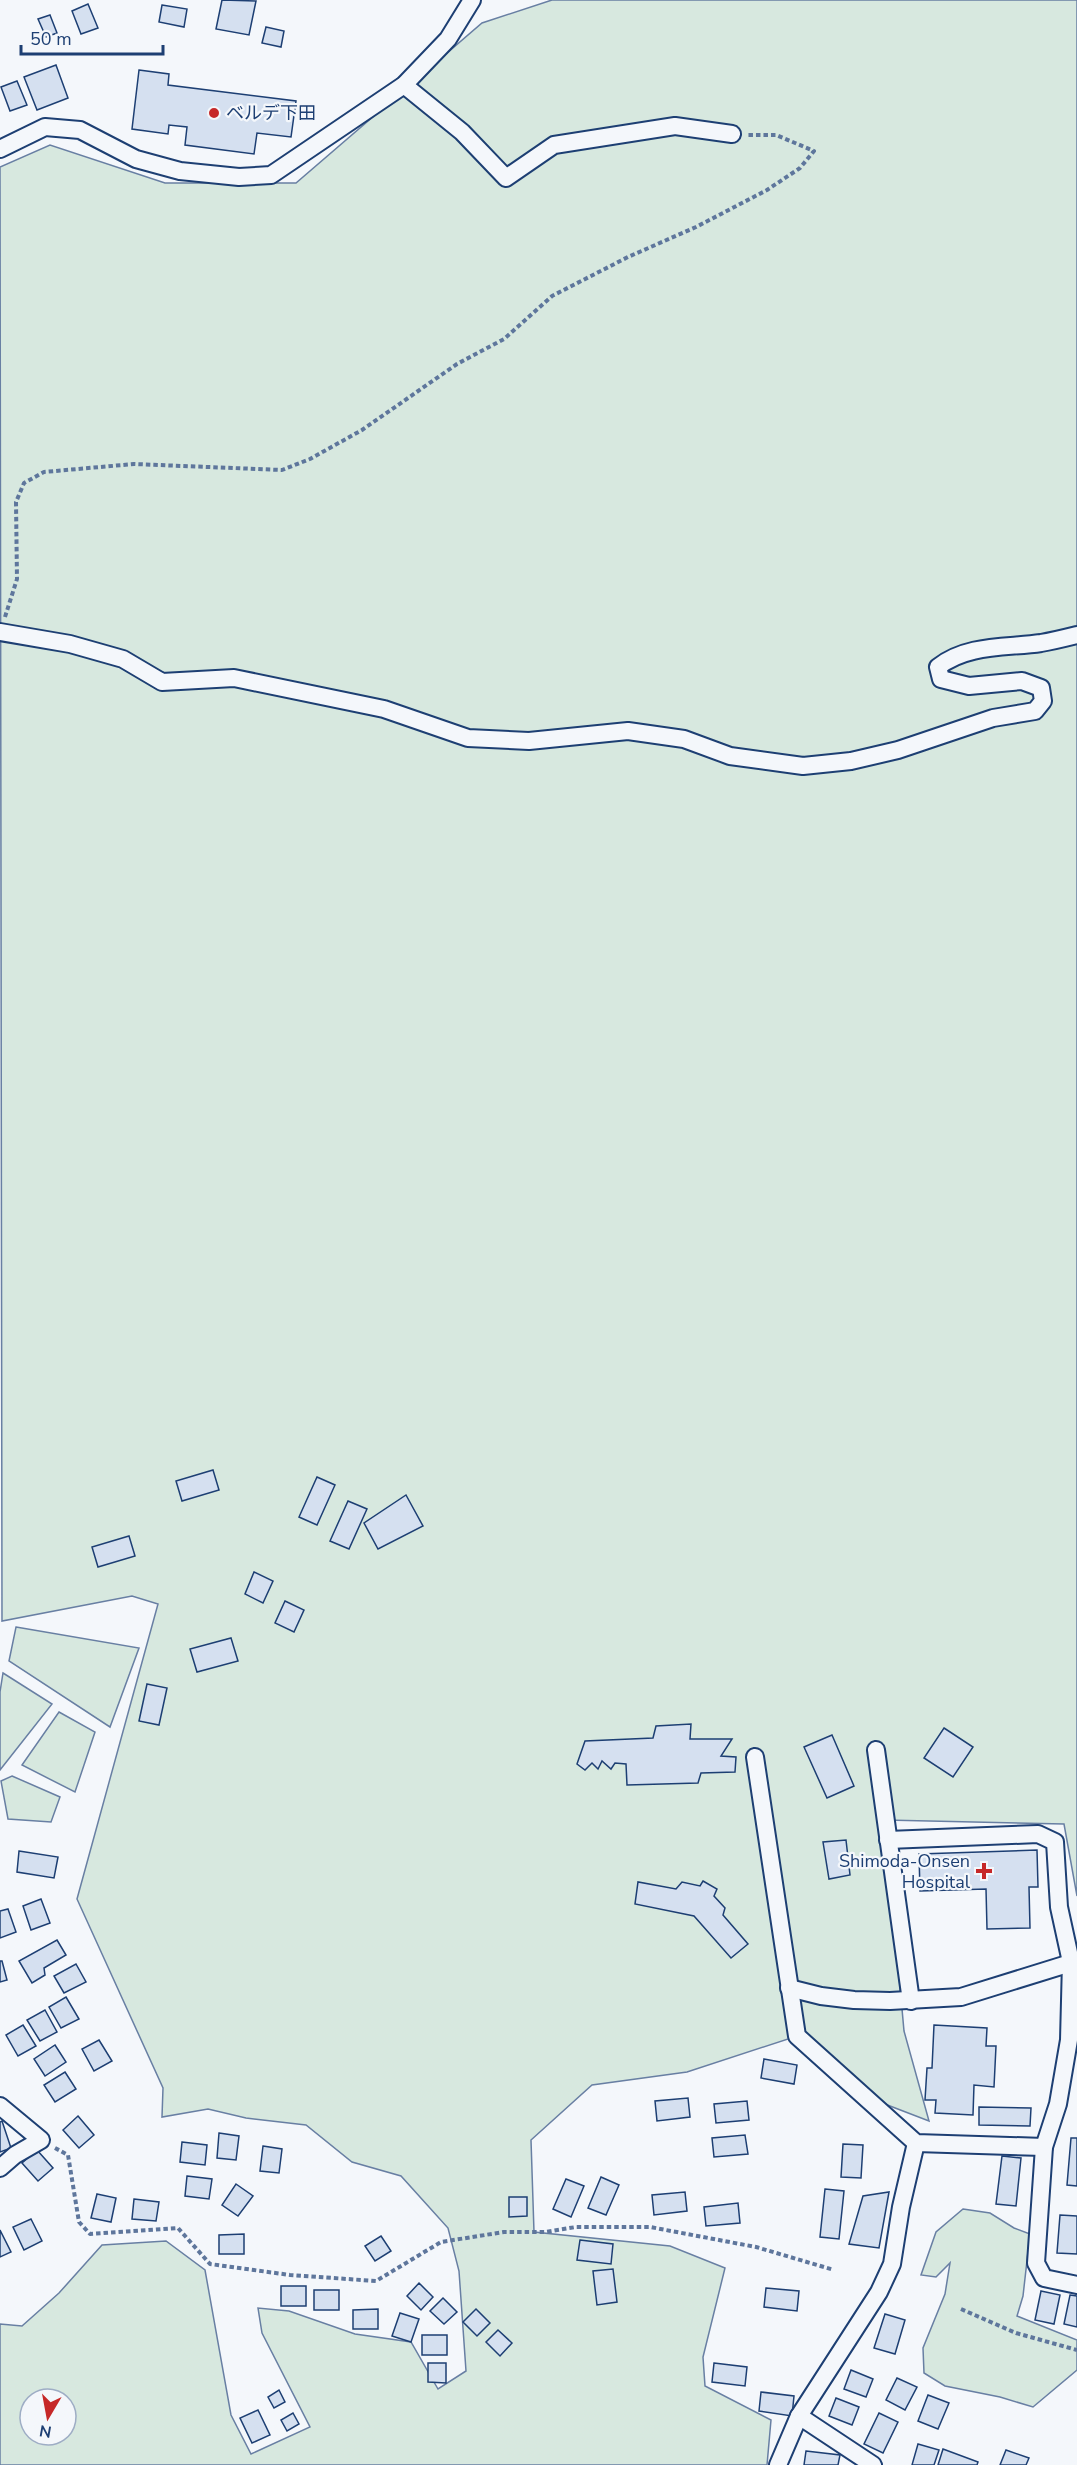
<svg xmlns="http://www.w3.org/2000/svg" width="1077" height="2465" font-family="'Nunito Sans','Noto Sans JP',sans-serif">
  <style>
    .green { fill: #d7e8df; stroke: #687fa3; stroke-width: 1.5; fill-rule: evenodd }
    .building { fill: #d5e0f0; stroke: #1d3f73; stroke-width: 1.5 }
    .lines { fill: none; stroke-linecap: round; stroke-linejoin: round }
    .street-casing { stroke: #1d3f73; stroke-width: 20 }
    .path { stroke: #5e769c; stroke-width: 4; stroke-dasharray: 4.5 3; stroke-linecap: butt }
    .street { stroke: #f4f7fb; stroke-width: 16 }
    .poi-dot { fill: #c62828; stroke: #f4f7fb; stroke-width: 2 }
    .labels { text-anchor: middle; stroke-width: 4.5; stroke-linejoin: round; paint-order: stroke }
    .poi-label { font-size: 18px; fill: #1d3f73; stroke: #f4f7fb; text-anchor: start }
  </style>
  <rect width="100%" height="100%" fill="#f4f7fb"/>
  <!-- green -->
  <g class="green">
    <path d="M552 0H1077V1896L1064 1824 885 1820 904 2031 929 2121 877 2101 797 2036 687 2072 592 2085 531 2140 534 2232 670 2246 725 2268 703 2357 705 2386 771 2420 767 2465H0V2324L22 2326 59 2293 102 2245 166 2241 205 2270 231 2415 251 2454 310 2427 262 2333 258 2308 289 2311 355 2334 411 2342 438 2389 466 2371 459 2271 448 2228 401 2176 352 2162 306 2125 246 2118 208 2109 162 2117 163 2088 77 1899 158 1604 132 1596 2 1621 0 167 50 145 165 183H296L482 23ZM30 2399H66V2435H30Z"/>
    <polygon points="16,1627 139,1648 110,1727 9,1661"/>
    <polygon points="3,1673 52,1704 0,1770 0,1692"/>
    <polygon points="59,1712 95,1732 75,1792 22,1765"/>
    <polygon points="12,1776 60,1797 51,1822 8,1819 1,1781"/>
    <polygon points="963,2209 990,2213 1014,2228 1030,2234 1023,2296 1017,2316 1077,2340 1077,2370 1033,2407 1000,2397 945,2386 924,2373 923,2348 945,2294 950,2263 936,2277 921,2275 936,2232"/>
  </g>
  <!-- building -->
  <g class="building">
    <polygon points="222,0 256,1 249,35 216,29"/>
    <polygon points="88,4 98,28 81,34 72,11"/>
    <polygon points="162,5 187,9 184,27 159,22"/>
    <polygon points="50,15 57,33 46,37 38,19"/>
    <polygon points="266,27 284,31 281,47 262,43"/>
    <polygon points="56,65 68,98 37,110 24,77"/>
    <polygon points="139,70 169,74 168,85 296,101 291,137 257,133 254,154 185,145 187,127 169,125 168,134 132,129"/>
    <polygon points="17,81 27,105 10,111 1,87"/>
    <polygon points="213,1470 219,1490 182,1501 176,1481"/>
    <polygon points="317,1477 335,1485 317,1525 299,1517"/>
    <polygon points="406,1495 423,1526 378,1549 364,1523"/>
    <polygon points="348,1501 367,1509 349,1549 330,1541"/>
    <polygon points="129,1536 135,1556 98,1567 92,1547"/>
    <polygon points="254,1572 273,1581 263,1603 245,1594"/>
    <polygon points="285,1601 304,1610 294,1632 275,1623"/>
    <polygon points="231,1638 238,1661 197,1672 190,1649"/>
    <polygon points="147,1684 167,1688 159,1725 139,1721"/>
    <polygon points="691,1724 690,1739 732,1739 721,1756 736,1757 735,1772 701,1773 698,1783 627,1785 626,1764 615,1763 611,1769 602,1761 598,1769 592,1763 585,1770 577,1764 585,1741 653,1738 656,1726"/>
    <polygon points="944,1728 973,1747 953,1777 924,1758"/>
    <polygon points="832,1735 854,1786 827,1798 804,1747"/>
    <polygon points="846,1840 850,1875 829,1879 823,1842"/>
    <polygon points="1037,1850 1038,1887 1029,1887 1030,1928 987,1929 986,1889 920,1891 919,1854"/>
    <polygon points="19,1851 58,1857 54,1878 17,1872"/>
    <polygon points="703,1881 717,1889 714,1896 725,1908 723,1915 748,1944 731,1958 694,1916 635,1904 638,1882 676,1889 682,1882 700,1886"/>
    <polygon points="41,1899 50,1923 31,1930 23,1906"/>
    <polygon points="8,1909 16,1932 0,1938 0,1911"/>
    <polygon points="57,1940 66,1955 44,1968 45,1975 32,1983 19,1961"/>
    <polygon points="0,1961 2,1961 7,1980 0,1982"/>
    <polygon points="76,1964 86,1982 64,1993 54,1976"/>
    <polygon points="66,1997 79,2019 61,2028 49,2007"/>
    <polygon points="45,2010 57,2032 40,2041 27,2020"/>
    <polygon points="23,2025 36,2046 18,2056 6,2035"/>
    <polygon points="934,2025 987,2028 986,2046 996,2046 994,2087 974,2085 973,2115 935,2113 936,2100 925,2100 927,2068 932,2068"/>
    <polygon points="99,2040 112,2061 94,2071 82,2049"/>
    <polygon points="55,2045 66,2062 45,2076 34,2059"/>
    <polygon points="764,2059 797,2065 794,2084 761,2078"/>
    <polygon points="65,2072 76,2089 55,2102 44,2085"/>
    <polygon points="688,2098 690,2117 657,2121 655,2101"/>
    <polygon points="747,2101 749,2120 716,2123 714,2104"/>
    <polygon points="979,2107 1031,2108 1030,2126 979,2125"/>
    <polygon points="78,2116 94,2135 79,2148 63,2130"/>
    <polygon points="2,2121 11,2148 0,2152 0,2122"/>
    <polygon points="219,2133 239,2136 236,2160 217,2158"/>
    <polygon points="745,2135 748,2154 714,2157 712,2138"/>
    <polygon points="1071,2138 1077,2138 1077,2186 1067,2185"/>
    <polygon points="182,2142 207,2145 205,2165 180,2162"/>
    <polygon points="843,2144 863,2145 861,2178 841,2177"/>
    <polygon points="263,2146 282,2149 279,2173 260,2171"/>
    <polygon points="37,2150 53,2168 38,2181 22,2163"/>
    <polygon points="1002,2156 1021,2158 1016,2206 996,2204"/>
    <polygon points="187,2176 212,2179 209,2199 185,2196"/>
    <polygon points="601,2177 619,2185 606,2215 588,2208"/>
    <polygon points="566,2179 584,2186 571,2217 553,2209"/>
    <polygon points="236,2184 253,2196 238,2216 222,2205"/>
    <polygon points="825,2189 844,2191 839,2239 820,2237"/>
    <polygon points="685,2192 687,2211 654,2215 652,2195"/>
    <polygon points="889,2192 879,2248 849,2244 863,2196"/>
    <polygon points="97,2194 116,2198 111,2222 91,2218"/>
    <polygon points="509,2197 527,2197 527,2216 509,2217"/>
    <polygon points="134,2199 159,2202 156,2221 132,2219"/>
    <polygon points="738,2203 740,2223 706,2226 704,2207"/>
    <polygon points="1060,2215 1077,2216 1077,2254 1057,2253"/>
    <polygon points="31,2219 42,2241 24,2250 13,2227"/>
    <polygon points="0,2230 11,2252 0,2257"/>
    <polygon points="244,2234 244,2254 219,2254 219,2235"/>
    <polygon points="381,2236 391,2251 375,2261 365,2246"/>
    <polygon points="580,2240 613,2244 611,2264 577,2260"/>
    <polygon points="613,2269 617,2302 597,2305 593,2271"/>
    <polygon points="419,2283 433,2297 421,2310 407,2296"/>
    <rect x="281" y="2286" width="25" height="20"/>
    <polygon points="766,2288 799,2291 797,2311 764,2307"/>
    <rect x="314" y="2290" width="25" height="20"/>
    <polygon points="1041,2291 1060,2295 1054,2324 1035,2320"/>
    <polygon points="1070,2295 1077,2296 1077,2327 1064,2324"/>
    <polygon points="443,2298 457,2312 444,2324 430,2311"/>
    <polygon points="378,2309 378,2329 353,2329 353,2310"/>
    <polygon points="476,2309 490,2323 477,2336 463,2322"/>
    <polygon points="400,2313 419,2319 411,2342 392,2336"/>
    <polygon points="885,2314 905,2320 895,2354 874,2348"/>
    <polygon points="498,2330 512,2343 500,2356 486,2342"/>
    <rect x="422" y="2335" width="25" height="20"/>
    <polygon points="428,2363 446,2363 446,2383 428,2382"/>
    <polygon points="714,2363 747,2367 745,2386 712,2382"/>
    <polygon points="851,2370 873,2379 866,2397 844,2389"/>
    <polygon points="897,2378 917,2387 905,2410 886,2400"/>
    <polygon points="279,2390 285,2402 274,2408 268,2397"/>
    <polygon points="761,2392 794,2396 792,2416 759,2411"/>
    <polygon points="928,2395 949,2403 938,2429 918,2421"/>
    <polygon points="836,2398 859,2407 852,2425 829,2416"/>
    <polygon points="258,2410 270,2435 252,2443 240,2418"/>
    <polygon points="293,2413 299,2424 287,2431 281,2420"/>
    <polygon points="879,2413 898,2422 883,2453 864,2444"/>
    <polygon points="918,2444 939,2450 934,2465 912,2465"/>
    <polygon points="943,2449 978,2462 977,2465 938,2465"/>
    <polygon points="1006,2450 1029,2458 1026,2465 1000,2465"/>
    <polygon points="806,2451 840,2455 838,2465 804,2465"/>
  </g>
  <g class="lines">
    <defs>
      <g id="street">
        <polyline points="404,85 462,132 506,178 554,145 675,126 732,134"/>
        <polyline points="0,149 45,127 80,130 136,159 180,171 239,177 271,175 404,85 448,39 472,0"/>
        <path d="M0 632 70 644 123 659 162 682 234 678 384 709 468 738 529 741 628 731 684 739 730 756 803 766 851 761 898 750 993 718 1035 711 1043 701 1041 688 1022 681 969 686 941 679 938 667C967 644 1006 648 1041 643 1053 641 1065 638 1077 635"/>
        <polyline points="876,1750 911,2001"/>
        <polyline points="755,1757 797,2036 916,2143 1044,2147"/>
        <polyline points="888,1840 1038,1834 1055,1842 1059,1907 1071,1962 1069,2040 1058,2104 1044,2147 1036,2263 1044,2278 1077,2285"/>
        <polyline points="789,1988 821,1996 854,2000 890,2001 961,1997 1077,1961"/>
        <polyline points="0,2106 41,2140 15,2155 0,2168"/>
        <polyline points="799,2416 873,2465"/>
        <polyline points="778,2465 799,2416 879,2292 892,2264 901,2207 916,2143"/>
      </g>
    </defs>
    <!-- street casing -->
    <use href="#street" class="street-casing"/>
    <!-- path -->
    <g class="path">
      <polyline points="5,617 17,579 16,502 24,483 44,472 134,464 282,470 310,459 362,430 457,364 504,339 552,296 628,257 696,227 767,190 800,168 814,151 776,135 747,135"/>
      <polyline points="55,2148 68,2155 79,2222 90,2234 178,2228 210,2264 290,2275 376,2281 441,2242 504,2232 545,2232 576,2227 650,2227 756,2247 834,2270"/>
      <polyline points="961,2309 1016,2333 1077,2350"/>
    </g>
    <!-- street -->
    <use href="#street" class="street"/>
  </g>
  <!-- markers -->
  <g class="poi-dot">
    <circle cx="214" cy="113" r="6"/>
    <path d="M981 1862h6v6h6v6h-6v6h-6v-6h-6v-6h6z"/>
  </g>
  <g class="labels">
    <!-- poi labels -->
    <g class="poi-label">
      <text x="226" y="119">ベルデ下田</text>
      <text x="970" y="1867" text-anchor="end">Shimoda-Onsen<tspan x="970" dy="21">Hospital</tspan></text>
    </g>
  </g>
  <!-- north arrow -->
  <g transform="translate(48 2417) rotate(190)"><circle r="28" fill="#f4f7fb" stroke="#9eadc5" stroke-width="1.5"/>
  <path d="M0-4.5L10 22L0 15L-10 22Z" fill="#c62828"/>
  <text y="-9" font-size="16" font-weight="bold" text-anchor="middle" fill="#1d3f73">N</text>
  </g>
  <!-- scale -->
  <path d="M21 45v9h142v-9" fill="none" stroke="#1d3f73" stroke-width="3"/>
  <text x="30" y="45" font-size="18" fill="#1d3f73" stroke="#f4f7fb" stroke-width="4.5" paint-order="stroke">50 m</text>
</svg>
